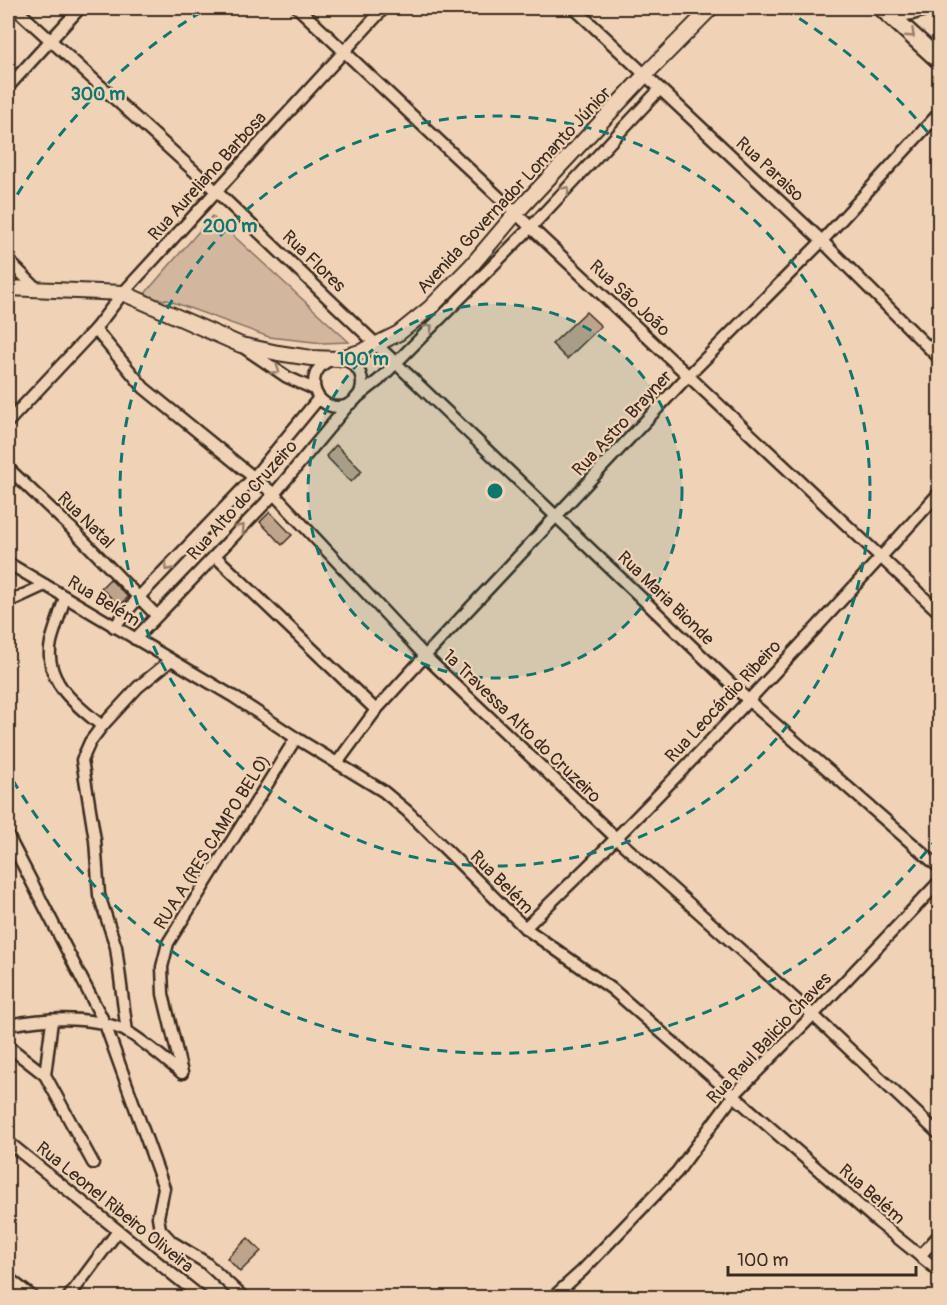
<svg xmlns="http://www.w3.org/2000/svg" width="947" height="1305" font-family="Pangolin,sans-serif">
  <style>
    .green { fill: #d2b79e; stroke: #86705e; stroke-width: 1.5 }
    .building { fill: #bea48c; stroke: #3b2a1e; stroke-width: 1.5 }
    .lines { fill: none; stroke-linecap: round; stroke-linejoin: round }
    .street-casing { stroke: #3b2a1e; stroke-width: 15 }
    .secondary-casing { stroke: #3b2a1e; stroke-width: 18 }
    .primary-casing { stroke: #3b2a1e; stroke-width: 21 }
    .street { stroke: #f0d3b7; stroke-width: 10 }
    .secondary { stroke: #f0d3b7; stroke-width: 14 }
    .primary { stroke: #f0d3b7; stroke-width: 16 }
    .oneway { stroke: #967e6a }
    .ring { fill: none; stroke: #0f766e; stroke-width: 3; stroke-dasharray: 10 8 }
    .labels { text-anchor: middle; stroke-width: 4.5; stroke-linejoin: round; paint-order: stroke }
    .street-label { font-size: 18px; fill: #3b2a1e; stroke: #f0d3b7 }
    .centre { fill: #0f766e; stroke: #f0d3b7; stroke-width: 3 }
    .ring-label { font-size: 18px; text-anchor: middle; font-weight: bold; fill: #0f766e; stroke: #f0d3b7; stroke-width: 4.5; stroke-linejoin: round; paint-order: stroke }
  </style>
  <rect width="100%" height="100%" fill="#f0d3b7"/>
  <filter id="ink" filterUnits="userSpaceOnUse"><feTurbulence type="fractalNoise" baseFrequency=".0167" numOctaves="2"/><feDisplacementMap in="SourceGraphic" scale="12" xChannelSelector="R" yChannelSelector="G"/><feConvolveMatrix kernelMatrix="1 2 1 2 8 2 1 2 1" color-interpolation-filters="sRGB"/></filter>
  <g filter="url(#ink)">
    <!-- green -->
    <polygon class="green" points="212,216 349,342 323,343 269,337 167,300 142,297"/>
    <!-- building -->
    <g class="building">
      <polygon points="586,312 601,326 567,359 552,344"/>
      <polygon points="336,445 362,471 351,482 326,456"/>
      <polygon points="270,512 292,535 282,545 260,522"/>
      <polygon points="110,579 128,597 120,606 101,588"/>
      <polygon points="248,1238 261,1251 240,1272 227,1258"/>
    </g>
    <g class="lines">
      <defs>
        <g id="street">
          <polyline points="15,8 216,191 748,700 940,868"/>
          <polyline points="298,8 940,613"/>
          <polyline points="574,8 822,241 940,359"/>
          <polyline points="8,87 80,8"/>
          <polyline points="8,260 36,288"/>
          <polyline points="95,329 144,388 274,494 425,656 616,838 813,1015 940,1135"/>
          <polyline points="243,347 287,377 314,389"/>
          <circle cx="338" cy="383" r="24"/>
          <polyline points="356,398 379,380 531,227 660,89"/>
          <polyline points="8,422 95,329 123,293 384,8"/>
          <polyline points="8,468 70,527 156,615"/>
          <polyline points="215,556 376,710"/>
          <polyline points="8,563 234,697 296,738 383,791 407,811 525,928 612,989 878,1222 940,1272"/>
          <path d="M65 597C61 612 55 627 51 642 43 681 76 705 102 726"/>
          <polyline points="8,602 45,585"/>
          <polyline points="114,627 139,597 254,477 319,398"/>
          <polyline points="135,639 274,494 349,404"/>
          <polyline points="337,763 376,710 425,656 684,380 822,241 940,112"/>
          <polyline points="8,836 105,1024 164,1188 158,1217 160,1229 172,1242 205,1262 244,1298"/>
          <path d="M525 928C555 898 586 869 616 838 727 726 834 609 940 492"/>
          <polyline points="52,1021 45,1075 93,1163"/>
          <path d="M8 1025C45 1018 91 1015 126 1031 144 1041 165 1060 182 1073"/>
          <polyline points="127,1032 116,947 99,895 95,840 82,760 90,742 102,726 138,687 170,661"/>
          <polyline points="8,1046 45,1075"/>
          <polyline points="182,1073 163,994 162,967 168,943 296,738"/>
          <polyline points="8,1142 202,1298"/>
          <polyline points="920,1256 940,1234"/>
          <polyline points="8,1278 34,1298"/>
          <polyline points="68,1298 118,1231"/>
          <polyline points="552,1298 582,1271 677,1172 734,1095 813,1015 940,881"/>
        </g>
        <polyline id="secondary" points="8,288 123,293 241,345 278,353 311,358 338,359 363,351 399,333 430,308 471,266 516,213 645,75 711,8"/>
        <g id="primary">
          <polyline points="882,8 940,61"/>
          <polyline points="889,14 912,11 922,8"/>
        </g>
      </defs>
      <!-- street casing -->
      <use href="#street" class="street-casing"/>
      <!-- secondary casing -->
      <use href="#secondary" class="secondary-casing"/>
      <!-- primary casing -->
      <use href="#primary" class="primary-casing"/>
      <!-- street -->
      <use href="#street" class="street"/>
      <!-- secondary -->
      <use href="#secondary" class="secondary"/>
      <!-- primary -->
      <use href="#primary" class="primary"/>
    </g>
    <!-- one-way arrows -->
    <defs><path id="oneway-chevron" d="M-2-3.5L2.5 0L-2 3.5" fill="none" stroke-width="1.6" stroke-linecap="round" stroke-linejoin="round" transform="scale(1.5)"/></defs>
    <g class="oneway">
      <use href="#oneway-chevron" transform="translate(911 34) rotate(43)"/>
      <use href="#oneway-chevron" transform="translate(566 190) rotate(-47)"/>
      <use href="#oneway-chevron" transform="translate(429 328) rotate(-45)"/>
      <use href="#oneway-chevron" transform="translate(276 370) rotate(33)"/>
      <use href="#oneway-chevron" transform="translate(241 528) rotate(-47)"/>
      <use href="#oneway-chevron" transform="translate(168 567) rotate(134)"/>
    </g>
  </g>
  <!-- distance rings -->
  <circle cx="495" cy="491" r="187" fill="#0f766e" fill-opacity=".12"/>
  <g class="ring">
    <circle cx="495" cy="491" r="187"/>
    <circle cx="495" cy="491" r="375"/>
    <path d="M938 837A562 562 0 0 1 8 772M8 210A562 562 0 0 1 206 9M784 9A562 562 0 0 1 938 145"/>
  </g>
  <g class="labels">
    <!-- street labels -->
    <g class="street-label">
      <text transform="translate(770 169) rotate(43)" y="6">Rua Paraiso</text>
      <text transform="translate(207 176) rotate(-48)" y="6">Rua Aureliano Barbosa</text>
      <text transform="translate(514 190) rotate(-47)" y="6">Avenida Governador Lomanto Júnior</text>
      <text transform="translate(314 261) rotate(44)" y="6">Rua Flores</text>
      <text transform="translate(630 298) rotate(43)" y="6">Rua São João</text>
      <text transform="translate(622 423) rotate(-47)" y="6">Rua Astro Brayner</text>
      <text transform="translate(242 500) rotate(-48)" y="6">Rua Alto do Cruzeiro</text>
      <text transform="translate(86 520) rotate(45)" y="6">Rua Natal</text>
      <text transform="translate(666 598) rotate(44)" y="6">Rua Maria Bionde</text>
      <text transform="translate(104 601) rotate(31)" y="6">Rua Belém</text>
      <text transform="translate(723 701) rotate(-47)" y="6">Rua Leocárdio Ribeiro</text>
      <text transform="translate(522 726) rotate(44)" y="6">1ª Travessa Alto do Cruzeiro</text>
      <text transform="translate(212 842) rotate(-58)" y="6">RUA A (RES CAMPO BELO)</text>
      <text transform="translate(502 882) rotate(45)" y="6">Rua Belém</text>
      <text transform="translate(769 1038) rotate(-47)" y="6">Rua Raul Balicio Chaves</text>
      <text transform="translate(872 1194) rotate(41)" y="6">Rua Belém</text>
      <text transform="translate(115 1207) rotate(39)" y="6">Rua Leonel Ribeiro Oliveira</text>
    </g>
  </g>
  <circle cx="495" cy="491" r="9" class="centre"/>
  <g class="ring-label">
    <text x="98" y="100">300 m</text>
    <text x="230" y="232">200 m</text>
    <text x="363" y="365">100 m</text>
  </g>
  <!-- margin -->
  <rect width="947" height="1305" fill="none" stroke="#f0d3b7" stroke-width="30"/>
  <rect x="15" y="15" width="917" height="1275" fill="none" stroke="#3b2a1e" stroke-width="2" filter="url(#ink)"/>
  <!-- scale -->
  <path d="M728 1266v9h188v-9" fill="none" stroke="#3b2a1e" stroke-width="3"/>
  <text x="737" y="1266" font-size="18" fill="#3b2a1e" stroke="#f0d3b7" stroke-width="4.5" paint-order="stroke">100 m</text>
</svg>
